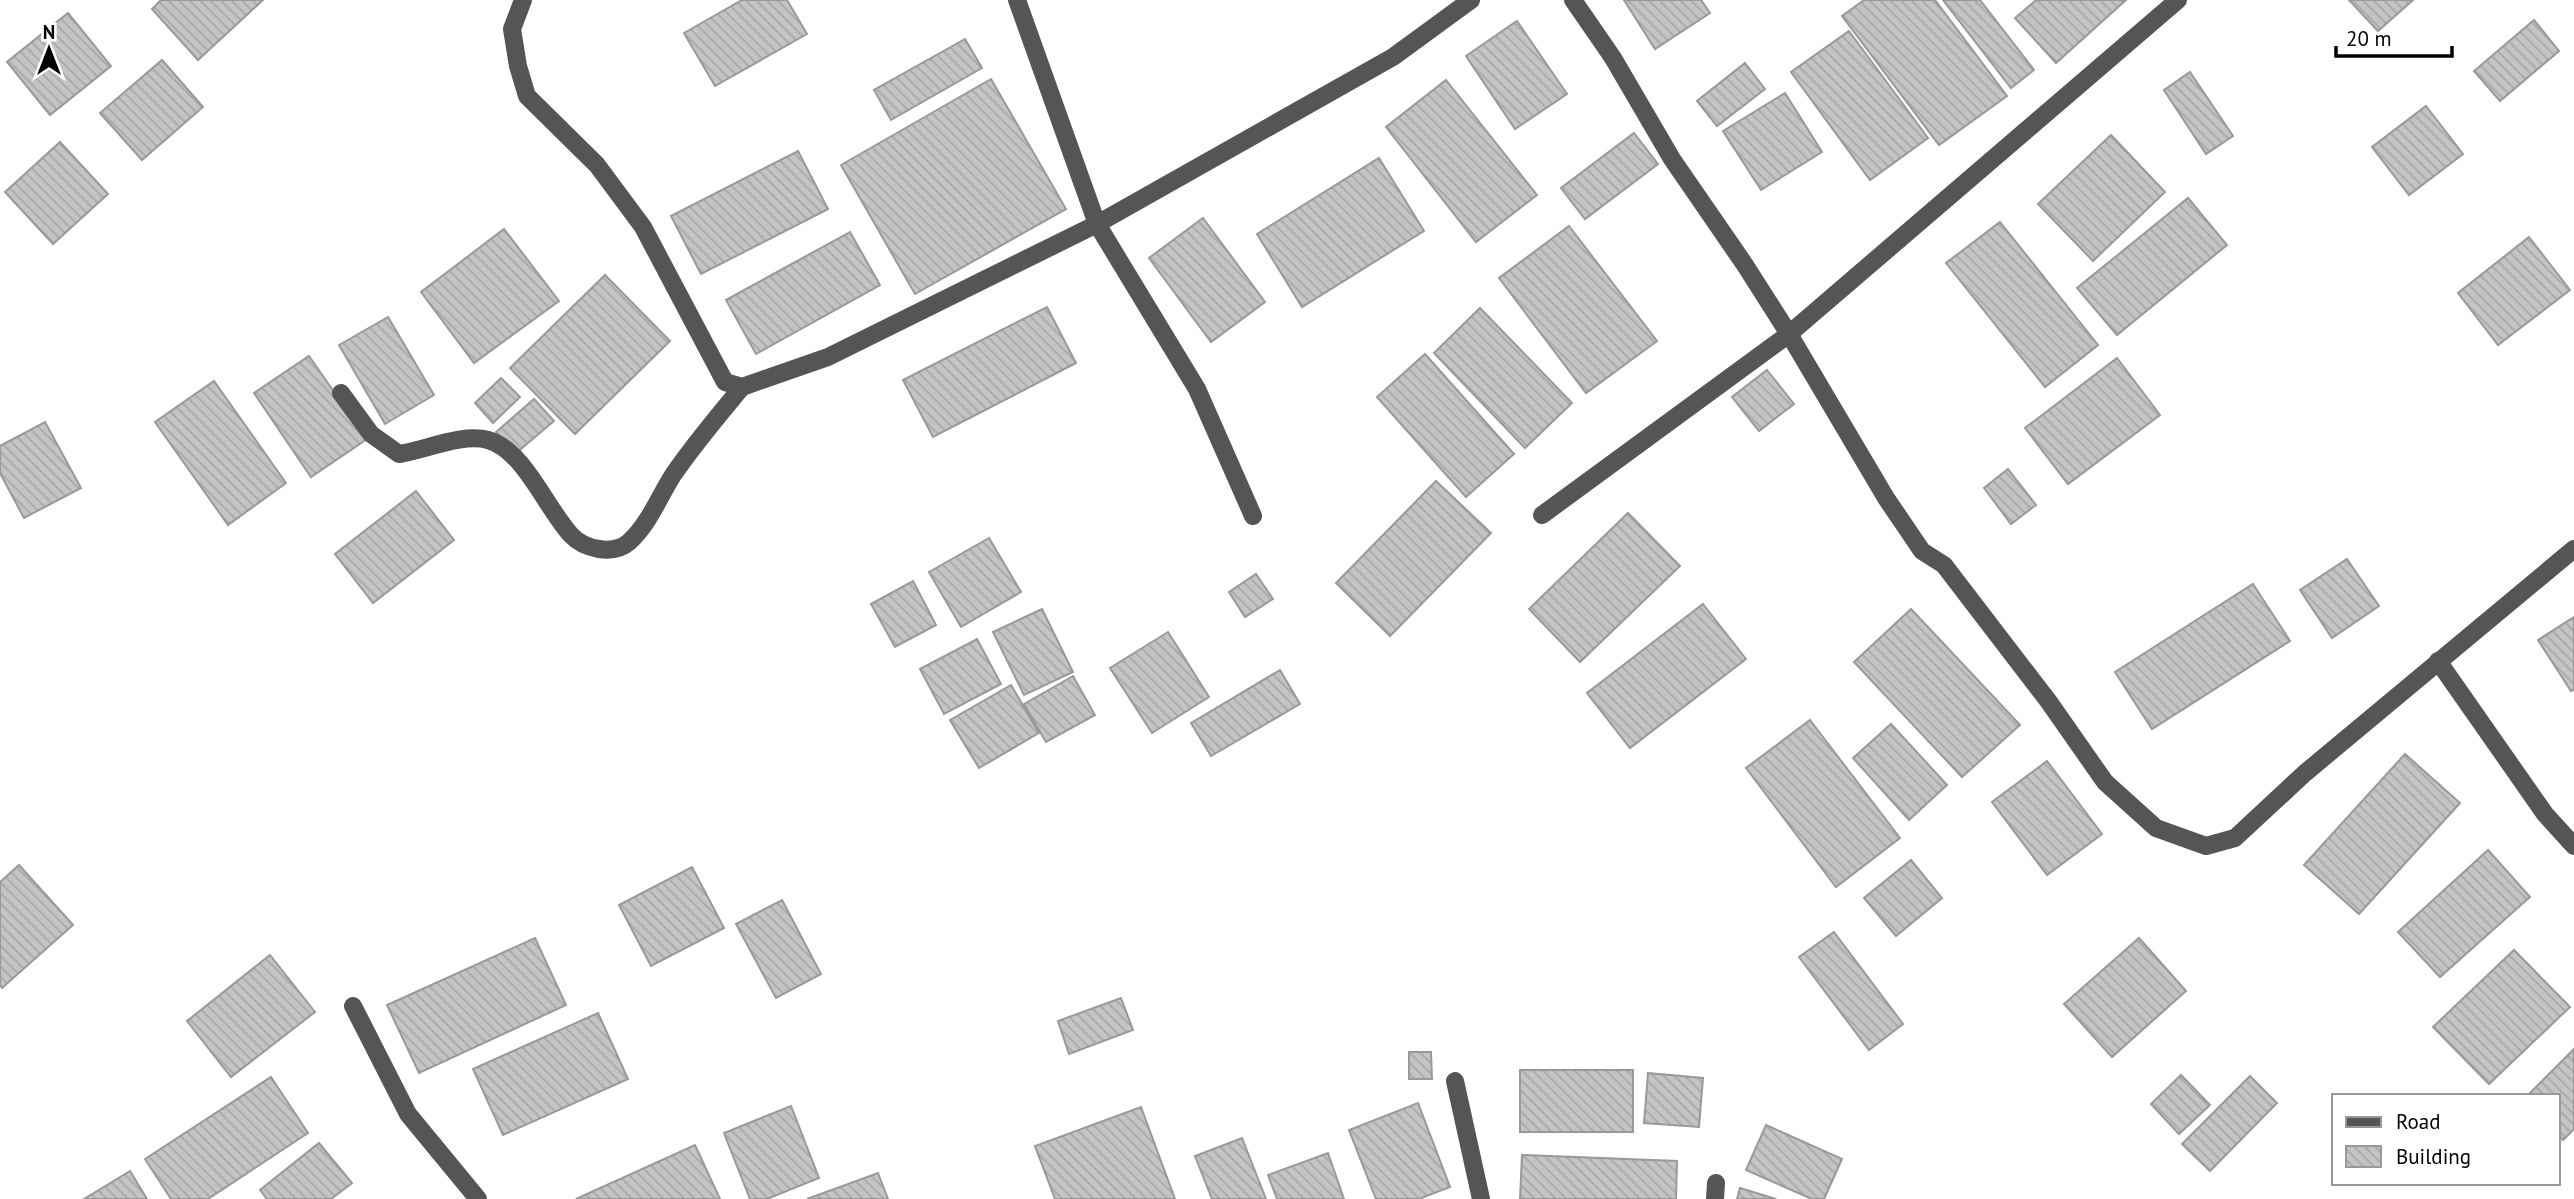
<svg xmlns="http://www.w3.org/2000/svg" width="2574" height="1199" font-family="'PT Sans',sans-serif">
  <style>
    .building { fill: url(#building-back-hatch); stroke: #999; stroke-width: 2 }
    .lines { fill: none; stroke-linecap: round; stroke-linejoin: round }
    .minor { stroke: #555; stroke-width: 18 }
  </style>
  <defs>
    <pattern id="building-back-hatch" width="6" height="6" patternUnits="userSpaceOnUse" patternTransform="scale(1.75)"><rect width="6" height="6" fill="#c4c4c4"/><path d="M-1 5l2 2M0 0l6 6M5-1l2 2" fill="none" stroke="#a7a7a7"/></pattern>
  </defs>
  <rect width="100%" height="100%" fill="#fff"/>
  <!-- building -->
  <g class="building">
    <polygon points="161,0 263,0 198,60 152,9"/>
    <polygon points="742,0 787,0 807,34 715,86 684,33"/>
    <polygon points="1624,0 1701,0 1710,13 1655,49"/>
    <polygon points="1864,0 1935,0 2007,96 1939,145 1842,16"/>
    <polygon points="1943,0 1980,0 2034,70 2011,88"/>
    <polygon points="2036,0 2126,0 2056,63 2015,18"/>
    <polygon points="2349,0 2413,0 2378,31"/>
    <polygon points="68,13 111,66 50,115 7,62"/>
    <polygon points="2534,20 2559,51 2500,101 2474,71"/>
    <polygon points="1517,21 1567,94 1515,129 1466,56"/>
    <polygon points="1849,31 1928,138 1870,180 1791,72"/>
    <polygon points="965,39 982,68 891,120 874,90"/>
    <polygon points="162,60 203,107 142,160 100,113"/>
    <polygon points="1745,63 1765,89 1717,126 1697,101"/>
    <polygon points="2190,72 2233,136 2206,154 2164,90"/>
    <polygon points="991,79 1066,209 915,294 841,165"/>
    <polygon points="1446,80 1537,195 1476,242 1386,127"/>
    <polygon points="1785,93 1822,152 1761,190 1723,131"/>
    <polygon points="2426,106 2463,154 2409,195 2372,147"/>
    <polygon points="1634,133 1658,164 1585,219 1561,188"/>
    <polygon points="2111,135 2165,192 2093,261 2038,204"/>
    <polygon points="60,142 108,194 53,244 5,192"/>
    <polygon points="798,151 828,209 701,274 671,216"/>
    <polygon points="1379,158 1424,231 1302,307 1257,234"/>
    <polygon points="2188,198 2227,245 2117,335 2077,288"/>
    <polygon points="1203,218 1265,302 1211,342 1149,258"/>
    <polygon points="2000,222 2098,345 2045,387 1946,263"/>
    <polygon points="1569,226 1657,341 1586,393 1499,278"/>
    <polygon points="504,229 559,301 474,363 421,292"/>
    <polygon points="850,232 880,285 756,354 726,300"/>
    <polygon points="2529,237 2570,290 2498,345 2458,293"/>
    <polygon points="605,275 670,341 575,434 510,368"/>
    <polygon points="1047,307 1076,363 933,437 903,380"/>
    <polygon points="1480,308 1572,403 1525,448 1434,353"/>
    <polygon points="388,317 434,395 385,424 339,345"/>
    <polygon points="1425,354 1514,454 1466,497 1377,397"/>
    <polygon points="309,356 367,439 311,477 254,393"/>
    <polygon points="2117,358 2160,415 2068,484 2025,428"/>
    <polygon points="1767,370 1794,404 1759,431 1732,397"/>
    <polygon points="501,378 520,397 493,423 475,403"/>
    <polygon points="214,381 286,483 228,525 155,422"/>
    <polygon points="534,399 554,421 515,454 496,432"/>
    <polygon points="45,422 81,488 24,518 0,473 0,446"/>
    <polygon points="2008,469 2036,505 2011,524 1984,488"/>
    <polygon points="1436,481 1491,533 1390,636 1336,583"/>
    <polygon points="416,491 454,540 373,603 335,554"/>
    <polygon points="1628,513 1680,566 1580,662 1529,609"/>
    <polygon points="989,538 1021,592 961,627 929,572"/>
    <polygon points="2347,559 2379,606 2332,638 2300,590"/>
    <polygon points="1256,574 1273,599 1245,617 1229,592"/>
    <polygon points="913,581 936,625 895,647 871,604"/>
    <polygon points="2253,584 2290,641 2152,729 2115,672"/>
    <polygon points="1703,604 1746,659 1630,748 1587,693"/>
    <polygon points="1042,609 1073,672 1024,695 993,632"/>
    <polygon points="1911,609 2020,725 1962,777 1854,662"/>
    <polygon points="2574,617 2574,690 2571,691 2538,640"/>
    <polygon points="1168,632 1209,697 1152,733 1110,668"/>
    <polygon points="977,639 1001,684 944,714 920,669"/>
    <polygon points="1280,670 1300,704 1211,756 1191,723"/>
    <polygon points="1073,676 1095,715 1046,742 1024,704"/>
    <polygon points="1011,685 1039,733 979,768 950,720"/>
    <polygon points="1810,720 1900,838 1836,887 1746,768"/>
    <polygon points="1891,724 1947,785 1909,820 1853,758"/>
    <polygon points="2405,754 2460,803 2359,914 2304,865"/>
    <polygon points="2047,761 2102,834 2047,875 1992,802"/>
    <polygon points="2488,850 2530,897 2440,977 2398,932"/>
    <polygon points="1911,860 1942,898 1896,936 1864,898"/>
    <polygon points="19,865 73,925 2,988 0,985 0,882"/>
    <polygon points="692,867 724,928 651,966 619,905"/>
    <polygon points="782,900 821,974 776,998 736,924"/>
    <polygon points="1834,932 1903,1024 1869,1050 1799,957"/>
    <polygon points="535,938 566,1005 419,1073 387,1005"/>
    <polygon points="2139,938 2186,991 2112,1057 2064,1004"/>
    <polygon points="2514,950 2570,1007 2489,1084 2433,1027"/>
    <polygon points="270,955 315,1012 231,1077 187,1021"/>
    <polygon points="1121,998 1133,1030 1069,1054 1058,1021"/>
    <polygon points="598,1013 628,1079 503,1135 473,1069"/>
    <polygon points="2574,1049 2574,1129 2563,1140 2558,1135 2558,1096 2527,1096"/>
    <polygon points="1409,1052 1431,1052 1432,1079 1409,1079"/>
    <rect x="1520" y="1070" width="113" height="62"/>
    <polygon points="1648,1073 1703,1078 1699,1127 1644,1123"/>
    <polygon points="2181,1075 2210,1105 2179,1134 2151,1104"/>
    <polygon points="2250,1076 2277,1103 2210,1171 2182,1144"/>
    <polygon points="271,1077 308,1133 208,1199 171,1199 145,1159"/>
    <polygon points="1418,1103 1450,1187 1419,1199 1376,1199 1349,1130"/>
    <polygon points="791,1106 819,1178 767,1199 750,1199 724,1133"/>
    <polygon points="1141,1107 1175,1199 1055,1199 1035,1146"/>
    <polygon points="1766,1125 1842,1159 1824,1199 1812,1199 1746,1170"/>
    <polygon points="1242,1138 1266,1199 1212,1199 1195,1156"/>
    <polygon points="319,1143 352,1183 331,1199 267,1199 260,1190"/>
    <polygon points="695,1145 720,1199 576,1199"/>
    <polygon points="1328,1153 1344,1199 1277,1199 1268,1175"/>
    <polygon points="1522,1155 1677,1161 1676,1199 1520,1199"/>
    <polygon points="130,1171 147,1199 84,1199"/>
    <polygon points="878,1173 888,1199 807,1199"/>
    <polygon points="1740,1188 1776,1199 1737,1199"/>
  </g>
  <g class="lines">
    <!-- minor -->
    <g class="minor">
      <polyline points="523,0 512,29 518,66 527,96 597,165 643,227 725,382 742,387 828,357 1097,224 1393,57 1471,0"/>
      <polyline points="1017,0 1097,224 1197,389 1253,516"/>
      <polyline points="1573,0 1613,58 1672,159 1745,265 1789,334 1886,498 1922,551 1944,565 2049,702 2105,782 2156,828 2206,846 2235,838 2305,773 2574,549"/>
      <path d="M341 393 371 434 399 454C425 450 463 433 488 440 524 450 546 508 571 535 584 549 613 556 629 542 649 524 659 497 673 475 694 444 718 416 742 387"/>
      <polyline points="1542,515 1789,334 2178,0"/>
      <polyline points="2438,661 2545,814 2574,846"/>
      <polyline points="353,1006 408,1114 478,1199"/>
      <polyline points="1455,1081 1481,1199"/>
      <polyline points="1715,1199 1716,1183"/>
    </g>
  </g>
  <!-- legend -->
  <rect x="2332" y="1094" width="228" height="91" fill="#ffffff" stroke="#999999" stroke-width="2"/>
  <rect x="2346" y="1117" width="35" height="10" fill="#555555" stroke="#999999" stroke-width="2"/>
  <text x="2396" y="1129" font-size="21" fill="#000000">Road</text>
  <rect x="2346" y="1146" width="35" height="21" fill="url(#building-back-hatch)" stroke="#999999" stroke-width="2"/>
  <text x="2396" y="1164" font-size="21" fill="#000000">Building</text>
  <!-- north arrow -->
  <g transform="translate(49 49)" stroke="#ffffff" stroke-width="5" paint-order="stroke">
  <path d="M0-5L12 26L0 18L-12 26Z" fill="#000000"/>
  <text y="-10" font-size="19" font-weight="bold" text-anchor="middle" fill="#000000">N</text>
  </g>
  <!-- scale -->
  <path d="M2336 46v10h116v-10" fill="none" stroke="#000000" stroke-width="3.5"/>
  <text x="2346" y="46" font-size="21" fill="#000000" stroke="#ffffff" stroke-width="5" paint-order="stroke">20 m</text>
</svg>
